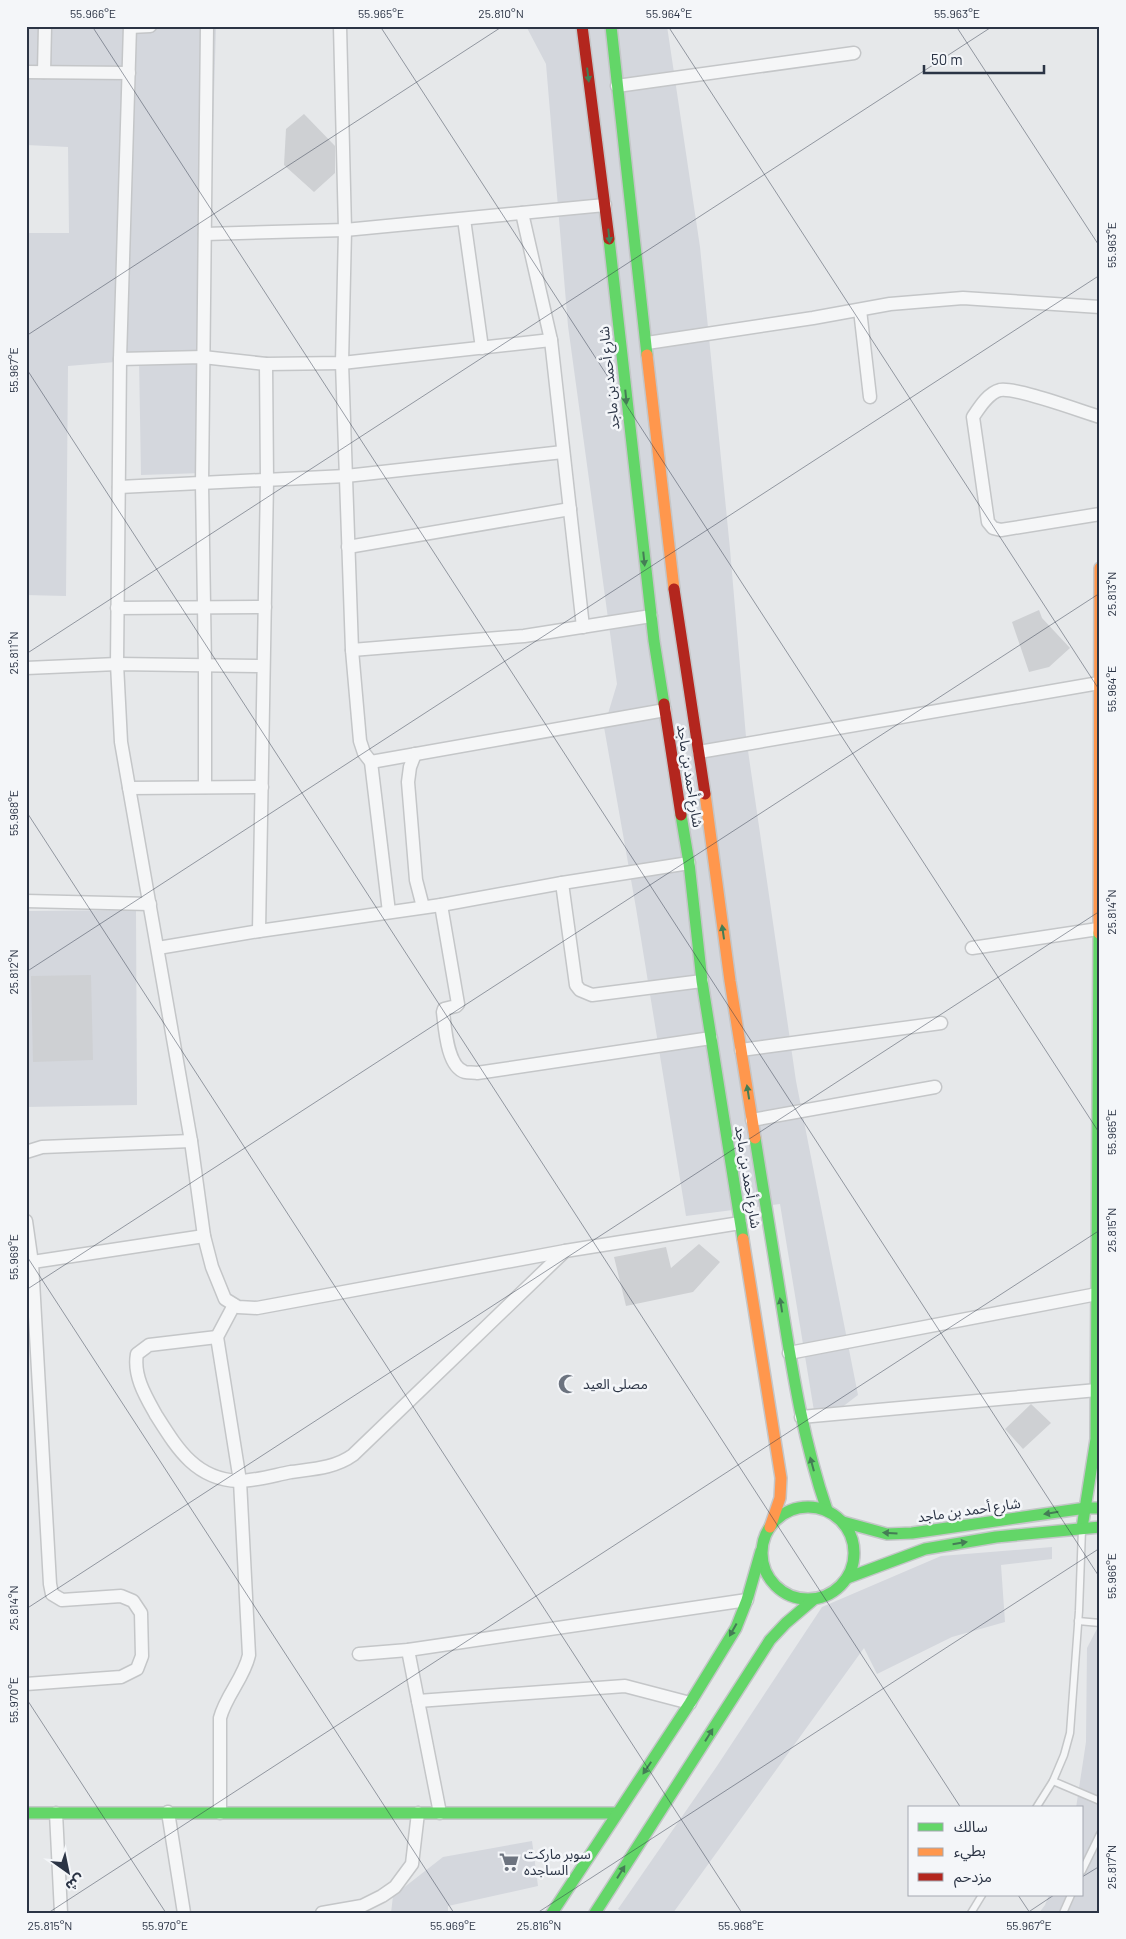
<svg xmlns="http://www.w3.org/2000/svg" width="1126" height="1939" font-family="Barlow,'Noto Sans Arabic',sans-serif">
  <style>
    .built { fill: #d4d7dd }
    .building { fill: #ced0d3 }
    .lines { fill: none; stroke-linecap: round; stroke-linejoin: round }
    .lane-casing { stroke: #c4c6c8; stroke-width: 9 }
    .street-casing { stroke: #c4c6c8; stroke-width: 15 }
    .fast-casing { stroke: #c4c6c8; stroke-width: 14 }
    .slow-casing { stroke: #c4c6c8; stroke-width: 14 }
    .jam-casing { stroke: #c4c6c8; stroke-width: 14 }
    .lane { stroke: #f5f6f7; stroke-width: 6 }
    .street { stroke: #f5f6f7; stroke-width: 12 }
    .fast { stroke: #63d668; stroke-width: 11 }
    .slow { stroke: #ff974d; stroke-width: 11 }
    .jam { stroke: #b3261e; stroke-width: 11 }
    .oneway { fill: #447d55 }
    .ticks { fill: none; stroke: #2b3445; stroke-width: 1; stroke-opacity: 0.45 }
    .labels { text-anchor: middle; stroke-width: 5; stroke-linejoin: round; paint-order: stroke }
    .street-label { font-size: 14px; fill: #2b3445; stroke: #f4f6f9 }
    .poi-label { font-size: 14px; fill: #2b3445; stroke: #f4f6f9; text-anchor: start }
    .neatline { fill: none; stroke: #2b3445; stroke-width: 2 }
    .ticks-label { font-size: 12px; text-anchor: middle; fill: #2b3445 }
  </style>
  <rect width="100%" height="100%" fill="#e6e8ea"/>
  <!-- built -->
  <g class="built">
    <polygon points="26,26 216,26 203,473 141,475 139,360 68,366 66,596 26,595 26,233 69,233 68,147 26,145"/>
    <polygon points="526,26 667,26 700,247 730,549 746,737 796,1081 858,1395 837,1411 814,1411 780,1204 686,1216 636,908 604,727 617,684 568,326 546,64"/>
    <polygon points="136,910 137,1105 26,1107 26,911"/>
    <polygon points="1052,1547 1052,1559 1001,1565 1005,1622 952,1637 877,1674 864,1648 673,1913 624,1913 618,1909 717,1766 822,1607 941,1556"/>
    <polygon points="1100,1623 1100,1913 1039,1913 1045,1905 1049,1895 1082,1895 1082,1808 1076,1808 1086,1742 1087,1648"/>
    <polygon points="532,1841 538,1886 448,1906 448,1913 391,1913 393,1896 443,1857"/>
  </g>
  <!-- building -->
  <g class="building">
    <polygon points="304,114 335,146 335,173 314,192 284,165 286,129"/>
    <polygon points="1039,610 1042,618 1070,648 1049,667 1029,672 1012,622"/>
    <polygon points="91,975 93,1060 33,1062 31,976"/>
    <polygon points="699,1244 720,1262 693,1292 626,1306 614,1257 666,1247 671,1268"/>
    <polygon points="1031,1404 1051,1423 1023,1449 1005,1429"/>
  </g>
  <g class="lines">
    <defs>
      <g id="lane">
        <polyline points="1078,1621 1100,1623"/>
        <polyline points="1053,1781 1100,1801"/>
        <polyline points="1036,1808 1053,1781 1064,1755 1070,1733 1079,1611 1082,1529"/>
        <polyline points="1082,1871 1100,1834"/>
        <polyline points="971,1913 982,1895"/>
        <polyline points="1063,1913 1071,1895"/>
      </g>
      <g id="street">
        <polyline points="130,26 120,359 117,664 121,742 191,1141 204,1236 212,1267 225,1299 238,1307 257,1308 565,1251 740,1223"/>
        <polyline points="340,26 345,230 342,363 352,650 360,741 364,753 371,762 389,912"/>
        <polyline points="130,27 150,26"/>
        <polyline points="26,72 129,73"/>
        <polyline points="44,72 45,26"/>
        <polyline points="617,86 854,53"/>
        <polyline points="522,213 551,340 583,627"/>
        <polyline points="464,219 482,348"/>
        <polyline points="205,234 345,230 605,205"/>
        <polyline points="860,310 870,397"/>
        <polyline points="647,343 813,318 890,304 963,298 1100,307"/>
        <polyline points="120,359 203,357 266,364 342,363 551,340"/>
        <path d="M1100 417C1080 411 1016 387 1000 390 988 393 979 408 973 417L988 522 993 528 1001 530 1100 514"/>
        <polyline points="119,487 346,476 563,452"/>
        <polyline points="348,547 570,509"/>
        <polyline points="117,608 265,607"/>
        <polyline points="352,650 524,636 651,616"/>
        <polyline points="26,668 117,664 263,666"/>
        <polyline points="699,752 1099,683"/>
        <polyline points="415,754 410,767 408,782 416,880 423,907"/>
        <polyline points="371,762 665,710"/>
        <polyline points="205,787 205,666 202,484 207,26"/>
        <polyline points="129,788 262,787"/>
        <polyline points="562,883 576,985 580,990 592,995 702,981"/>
        <polyline points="26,901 150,904"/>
        <path d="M441 905 458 1004 456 1006 444 1009 443 1012C445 1028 447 1067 465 1072 469 1073 473 1072 477 1073L711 1038"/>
        <polyline points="259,931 267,481 266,364"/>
        <polyline points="158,948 259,931 441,905 562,883 689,863"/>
        <polyline points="972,948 1098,929"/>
        <polyline points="741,1050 941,1023"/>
        <polyline points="752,1120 935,1087"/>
        <polyline points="26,1152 42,1147 191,1141"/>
        <polyline points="26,1221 32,1263 50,1584 52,1594 62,1600 121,1596 133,1601 141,1613 142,1656 137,1669 121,1677 26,1684"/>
        <polyline points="26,1263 204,1236"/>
        <path d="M217 1337 149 1345 137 1354C133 1376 146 1397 156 1415 177 1448 195 1479 238 1481 255 1481 275 1475 291 1472 313 1469 335 1468 353 1455L565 1251"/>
        <polyline points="789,1353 1097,1294"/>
        <polyline points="801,1417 1097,1390"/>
        <polyline points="408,1650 440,1813"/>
        <polyline points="359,1654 408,1650 747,1600"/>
        <polyline points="418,1701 625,1686 690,1703"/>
        <polyline points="168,1812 184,1913"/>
        <polyline points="56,1813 61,1913"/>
        <path d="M220 1813V1718C226 1695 244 1678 249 1655L240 1481 217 1337 234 1305"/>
        <polyline points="322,1913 362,1906 382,1896 395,1887 412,1864 418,1813"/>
      </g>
      <g id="fast">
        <polyline points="611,26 647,355"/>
        <polyline points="609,239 654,641 664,704"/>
        <polyline points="681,815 689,863 702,981 743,1239"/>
        <path d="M755 1138C764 1194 773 1250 782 1306 793 1375 804 1444 827 1510"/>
        <circle cx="808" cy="1553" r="46"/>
        <polyline points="843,1522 887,1534 912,1533 1086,1508 1100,1508"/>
        <polyline points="1082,1528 1096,1439 1099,933"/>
        <polyline points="847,1578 925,1549 996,1537 1100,1527"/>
        <polyline points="26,1813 617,1813"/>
        <polyline points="552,1913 690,1703 736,1628 747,1600 761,1551"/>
        <polyline points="595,1913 770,1640 786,1623 813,1600"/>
      </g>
      <g id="slow">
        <polyline points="647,355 674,589"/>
        <polyline points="705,794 730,981 755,1138"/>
        <polyline points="1099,933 1100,568"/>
        <polyline points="743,1239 781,1478 780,1498 770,1527"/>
      </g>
      <g id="jam">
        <polyline points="582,26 609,239"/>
        <polyline points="674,589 705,794"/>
        <polyline points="664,704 681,815"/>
      </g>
    </defs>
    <!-- lane casing -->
    <use href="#lane" class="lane-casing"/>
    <!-- street casing -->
    <use href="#street" class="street-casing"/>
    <!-- fast casing -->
    <use href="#fast" class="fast-casing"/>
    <!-- slow casing -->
    <use href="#slow" class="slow-casing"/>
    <!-- jam casing -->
    <use href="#jam" class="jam-casing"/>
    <!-- lane -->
    <use href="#lane" class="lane"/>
    <!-- street -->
    <use href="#street" class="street"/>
    <!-- fast -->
    <use href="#fast" class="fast"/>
    <!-- slow -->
    <use href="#slow" class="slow"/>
    <!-- jam -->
    <use href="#jam" class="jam"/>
  </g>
  <!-- one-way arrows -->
  <defs><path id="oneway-solid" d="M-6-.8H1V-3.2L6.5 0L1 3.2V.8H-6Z" transform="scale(1.25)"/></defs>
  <g class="oneway">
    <use href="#oneway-solid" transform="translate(588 75) rotate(83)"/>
    <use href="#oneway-solid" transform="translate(609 236) rotate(84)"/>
    <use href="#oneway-solid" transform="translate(626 397) rotate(84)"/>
    <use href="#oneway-solid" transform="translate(644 559) rotate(84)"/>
    <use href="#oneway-solid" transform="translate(723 932) rotate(-98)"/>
    <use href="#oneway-solid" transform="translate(748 1092) rotate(-99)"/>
    <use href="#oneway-solid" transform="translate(781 1305) rotate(-99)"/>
    <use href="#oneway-solid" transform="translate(812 1464) rotate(-105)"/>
    <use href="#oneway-solid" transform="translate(1051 1513) rotate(171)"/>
    <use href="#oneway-solid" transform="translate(890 1533) rotate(-177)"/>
    <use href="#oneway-solid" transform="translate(960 1543) rotate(-9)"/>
    <use href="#oneway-solid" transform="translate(733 1630) rotate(119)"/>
    <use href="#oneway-solid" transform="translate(709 1735) rotate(-58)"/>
    <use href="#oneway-solid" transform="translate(647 1768) rotate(124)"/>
    <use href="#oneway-solid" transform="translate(621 1872) rotate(-58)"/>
  </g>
  <!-- ticks -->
  <path class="ticks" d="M92 26 1100 1578M380 26 1100 1134M668 26 1100 691M956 26 1100 247M26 336 503 26M26 368 961 1808M26 654 993 26M26 811 742 1913M26 972 1100 275M26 1255 454 1913M26 1290 1100 593M26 1609 1100 911M26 1698 166 1913M1082 1877 1100 1866M1018 1895 1030 1913M48 1913 1100 1230M537 1913 1100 1548M1027 1913 1054 1895"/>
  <!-- icons -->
  <defs>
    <symbol id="mosque-bare" viewBox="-9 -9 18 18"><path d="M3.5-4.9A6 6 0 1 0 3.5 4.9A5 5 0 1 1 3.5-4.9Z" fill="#6c737f" stroke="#f4f6f9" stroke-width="2.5" paint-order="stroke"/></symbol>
    <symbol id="supermarket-bare" viewBox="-9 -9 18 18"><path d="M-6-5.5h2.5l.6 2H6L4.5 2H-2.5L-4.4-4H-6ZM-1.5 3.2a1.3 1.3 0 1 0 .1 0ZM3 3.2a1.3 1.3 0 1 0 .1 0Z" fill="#6c737f" stroke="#f4f6f9" stroke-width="2.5" paint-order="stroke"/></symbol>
  </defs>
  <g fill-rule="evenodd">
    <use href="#mosque-bare" x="554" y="1370" width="28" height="28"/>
    <use href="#supermarket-bare" x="495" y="1848" width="28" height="28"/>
  </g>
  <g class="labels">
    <!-- street labels -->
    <g class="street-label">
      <text transform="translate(609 378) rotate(-96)" y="5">شارع أحمد بن ماجد</text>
      <text transform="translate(690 776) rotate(81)" y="5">شارع أحمد بن ماجد</text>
      <text transform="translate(748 1177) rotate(81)" y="5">شارع أحمد بن ماجد</text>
      <text transform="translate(969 1510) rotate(-8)" y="5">شارع أحمد بن ماجد</text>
    </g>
    <!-- poi labels -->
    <g class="poi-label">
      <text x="583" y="1389">مصلى العيد</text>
      <text x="524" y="1859">سوبر ماركت<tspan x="524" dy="16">الساجده</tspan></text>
    </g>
  </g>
  <!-- border -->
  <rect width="1126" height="1939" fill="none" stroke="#f4f6f9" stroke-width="55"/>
  <!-- legend -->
  <rect x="908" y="1806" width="175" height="90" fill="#f4f6f9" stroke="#a4a8b1"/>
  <rect x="918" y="1823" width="25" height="8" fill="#63d668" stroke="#a4a8b1"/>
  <text x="954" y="1832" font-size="15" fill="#2b3445">سالك</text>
  <rect x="918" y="1848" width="25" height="8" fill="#ff974d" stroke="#a4a8b1"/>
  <text x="954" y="1856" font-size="15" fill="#2b3445">بطيء</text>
  <rect x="918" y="1873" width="25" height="8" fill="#b3261e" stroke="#a4a8b1"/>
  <text x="954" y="1882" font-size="15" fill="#2b3445">مزدحم</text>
  <!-- north arrow -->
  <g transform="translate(68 1872) rotate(147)" stroke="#f4f6f9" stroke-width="4" paint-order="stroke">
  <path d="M0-4L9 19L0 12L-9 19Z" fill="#2b3445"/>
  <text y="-8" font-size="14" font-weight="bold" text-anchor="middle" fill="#2b3445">ش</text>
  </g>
  <!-- scale -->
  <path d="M924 65v8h120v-8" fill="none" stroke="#2b3445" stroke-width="2.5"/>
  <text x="931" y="65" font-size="15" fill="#2b3445" stroke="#f4f6f9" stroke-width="4" paint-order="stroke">50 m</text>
  <rect x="28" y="28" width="1070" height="1884" class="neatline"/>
  <g class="ticks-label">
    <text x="93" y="18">55.966°E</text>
    <text x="381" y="18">55.965°E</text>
    <text x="501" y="18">25.810°N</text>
    <text x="669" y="18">55.964°E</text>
    <text x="957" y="18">55.963°E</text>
    <text transform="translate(1112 245) rotate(-90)" y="4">55.963°E</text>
    <text transform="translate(14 370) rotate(-90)" y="4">55.967°E</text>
    <text transform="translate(1112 594) rotate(-90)" y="4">25.813°N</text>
    <text transform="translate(14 653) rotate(-90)" y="4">25.811°N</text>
    <text transform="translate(1112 689) rotate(-90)" y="4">55.964°E</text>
    <text transform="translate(14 813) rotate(-90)" y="4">55.968°E</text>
    <text transform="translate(1112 912) rotate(-90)" y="4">25.814°N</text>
    <text transform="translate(14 972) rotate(-90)" y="4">25.812°N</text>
    <text transform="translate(1112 1132) rotate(-90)" y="4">55.965°E</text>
    <text transform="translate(1112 1230) rotate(-90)" y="4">25.815°N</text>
    <text transform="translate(14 1257) rotate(-90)" y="4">55.969°E</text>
    <text transform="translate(1112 1576) rotate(-90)" y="4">55.966°E</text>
    <text transform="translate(14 1608) rotate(-90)" y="4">25.814°N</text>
    <text transform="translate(14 1700) rotate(-90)" y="4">55.970°E</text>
    <text transform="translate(1112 1867) rotate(-90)" y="4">25.817°N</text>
    <text x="50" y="1930">25.815°N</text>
    <text x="165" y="1930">55.970°E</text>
    <text x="453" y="1930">55.969°E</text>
    <text x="539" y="1930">25.816°N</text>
    <text x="741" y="1930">55.968°E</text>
    <text x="1029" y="1930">55.967°E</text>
  </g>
</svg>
